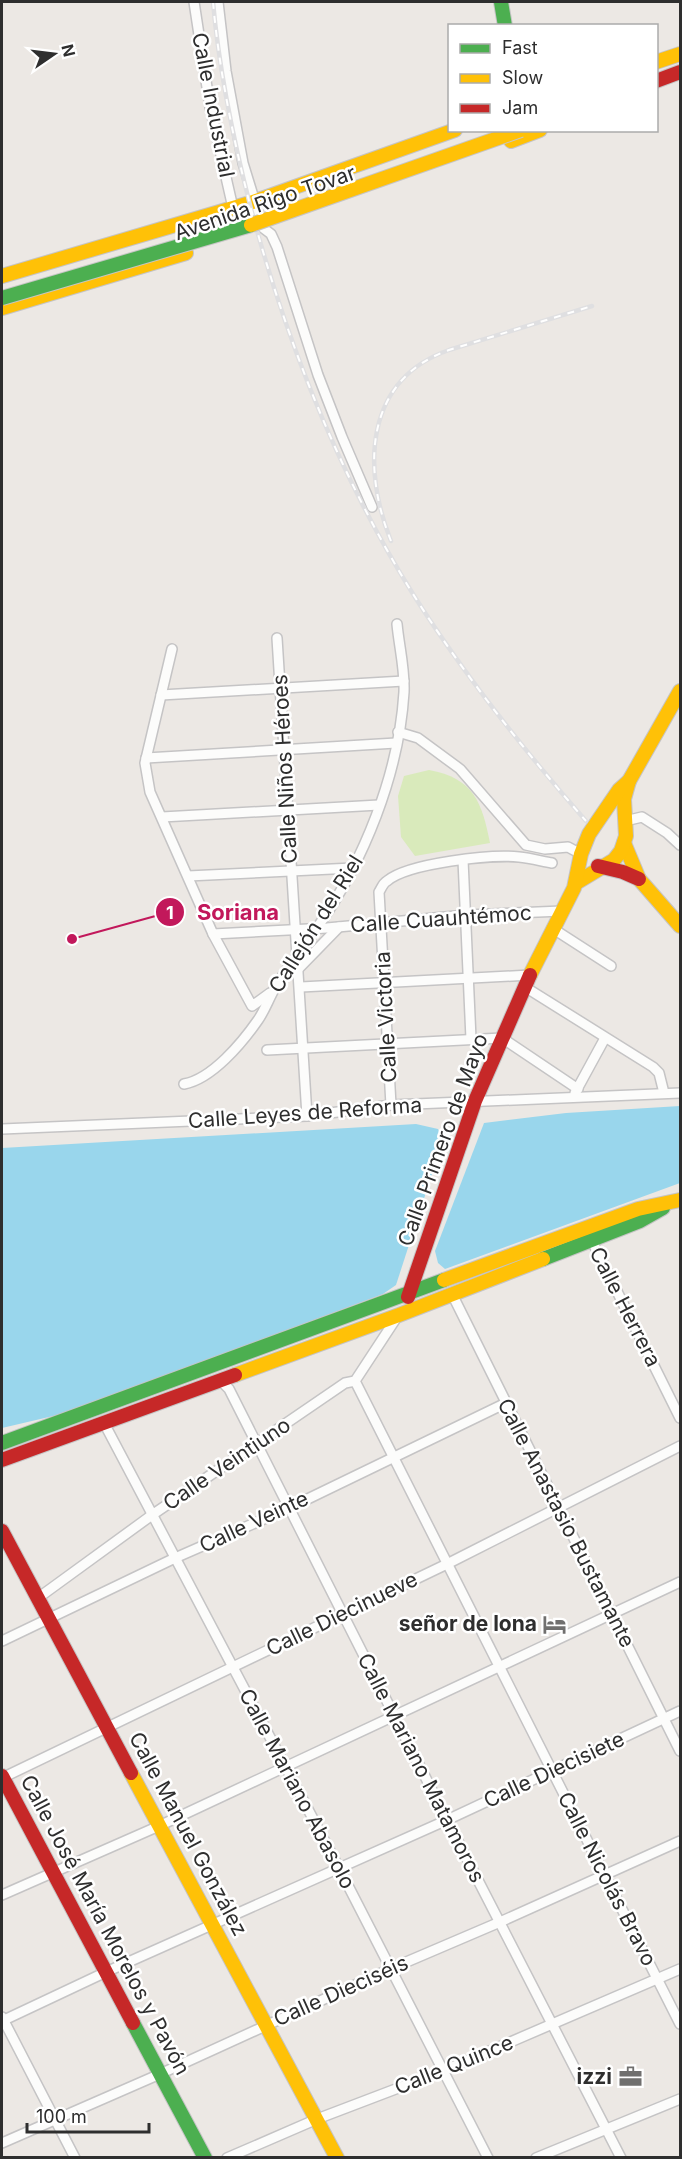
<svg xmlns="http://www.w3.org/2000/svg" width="682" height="2159" font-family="Inter,sans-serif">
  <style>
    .pitch { fill: #d9eabb }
    .water { fill: #99d6ec }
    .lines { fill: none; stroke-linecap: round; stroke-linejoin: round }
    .street-casing { stroke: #c5c4c5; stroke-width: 12 }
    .fast-casing { stroke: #c5c4c5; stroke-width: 16 }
    .slow-casing { stroke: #c5c4c5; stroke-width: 16 }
    .jam-casing { stroke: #c5c4c5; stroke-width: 16 }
    .street { stroke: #fcfcfb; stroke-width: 9 }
    .fast { stroke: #4caf50; stroke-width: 14 }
    .slow { stroke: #ffc107; stroke-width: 14 }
    .jam { stroke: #c62828; stroke-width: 14 }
    .rail-casing { stroke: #dfdfe1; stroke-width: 4.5 }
    .rail { stroke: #fff; stroke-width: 2; stroke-dasharray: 7; stroke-linecap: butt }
    .fast-bridge-casing { stroke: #c6c5c4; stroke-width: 16; stroke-linecap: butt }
    .slow-bridge-casing { stroke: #c6c5c4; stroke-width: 16; stroke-linecap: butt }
    .fast-bridge { stroke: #4caf50; stroke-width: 14 }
    .slow-bridge { stroke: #ffc107; stroke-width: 14 }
    .labels { text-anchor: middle; stroke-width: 5; stroke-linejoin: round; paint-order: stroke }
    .street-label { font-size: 21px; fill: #2e2e2e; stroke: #fff }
    .poi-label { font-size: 21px; font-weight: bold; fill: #2e2e2e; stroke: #fff; text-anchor: end }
    .leader { fill: none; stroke: #c2185b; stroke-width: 2 }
    .callout-dot { fill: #c2185b; stroke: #fff; stroke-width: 2 }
    .mark-label { font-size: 18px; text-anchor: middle; font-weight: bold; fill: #fff }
    .callout-label { font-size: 22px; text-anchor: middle; font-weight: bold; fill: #c2185b; stroke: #fff; stroke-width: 5; stroke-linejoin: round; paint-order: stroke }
  </style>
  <rect width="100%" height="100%" fill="#ece8e4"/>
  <!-- pitch -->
  <path class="pitch" d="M429 770C474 778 482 803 490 843L415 856 401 837 398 796 404 776Z"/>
  <!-- water -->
  <g class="water">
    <polygon points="680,1106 680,1183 445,1269 438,1263 435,1251 484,1123 566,1113"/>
    <polygon points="416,1124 438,1129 443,1140 396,1285 383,1294 66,1413 2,1428 2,1148"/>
  </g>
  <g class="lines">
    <defs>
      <g id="street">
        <polyline points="194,2 210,107 233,208"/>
        <polyline points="218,2 226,71 243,163 263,228 271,234 277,247 318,375 342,437 372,507"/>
        <polyline points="277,638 307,1116"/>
        <polyline points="172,649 145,763 150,792 213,934 252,1006 270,993"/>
        <polyline points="161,695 404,681"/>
        <polyline points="398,732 418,738 460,769 526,845 545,849 568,847 581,854"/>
        <polyline points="146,758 396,743"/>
        <polyline points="162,817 379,805"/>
        <polyline points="625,821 642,817 667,833 680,845"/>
        <polyline points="463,860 471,1039"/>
        <polyline points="188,876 353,868"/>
        <polyline points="552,928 611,966"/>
        <polyline points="213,934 327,928 466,915 562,911"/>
        <polyline points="299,968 339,927"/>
        <polyline points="301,987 530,975"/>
        <polyline points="525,987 653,1067 659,1073 664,1093"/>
        <polyline points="267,1050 502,1038 578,1089"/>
        <path d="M184 1084C212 1079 242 1043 258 1020 265 1010 269 998 275 988 287 967 303 948 317 928 364 861 399 774 404 692 405 669 399 646 397 624"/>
        <polyline points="575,1093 605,1038"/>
        <path d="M391 1105 379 892C381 889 383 883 387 881 408 863 492 854 519 857 530 858 541 861 552 863"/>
        <polyline points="2,1129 307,1116 391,1105 680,1093"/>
        <polyline points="589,1235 680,1418"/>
        <polyline points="452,1294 680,1751"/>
        <polyline points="220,1380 229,1389 447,1820 621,2158"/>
        <polyline points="355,1381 680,2024"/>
        <polyline points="104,1423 339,1868 488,2158"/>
        <polyline points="38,1598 152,1515 345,1383 355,1381 397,1317"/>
        <polyline points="2,1641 175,1558 289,1508 506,1403"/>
        <polyline points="2,1778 447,1564 680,1446"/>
        <polyline points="2,1895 159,1826 680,1582"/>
        <polyline points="2,2017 75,2158"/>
        <polyline points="2,2021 106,1972 447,1820 680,1711"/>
        <polyline points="2,2143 160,2074 390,1969 500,1922 680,1841"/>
        <polyline points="227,2158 317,2119 443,2071 680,1969"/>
        <polyline points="536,2158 680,2099"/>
      </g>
      <g id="fast">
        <polyline points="501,2 505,26"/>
        <polyline points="543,1259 640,1221 663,1208"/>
        <polyline points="2,1443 444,1280"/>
        <polyline points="133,2023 205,2158"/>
      </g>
      <g id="slow">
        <polyline points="656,62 680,54"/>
        <polyline points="511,141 540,130"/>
        <polyline points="2,276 250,203 455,130"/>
        <polyline points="2,308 186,253"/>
        <polyline points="624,843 639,879 680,926"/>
        <polyline points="576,883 614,860 621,851 626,836 624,799 629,781 680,691"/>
        <polyline points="530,975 574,888 581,854 589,834 619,790 629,781"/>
        <polyline points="444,1280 638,1209 680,1200"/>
        <polyline points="235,1375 399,1315 543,1259"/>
        <polyline points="131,1773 337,2158"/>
      </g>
      <g id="jam">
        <polyline points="656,81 680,72"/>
        <polyline points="598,866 623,872 639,879"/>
        <polyline points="408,1297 475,1101 530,975"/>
        <polyline points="2,1460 235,1375"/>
        <polyline points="2,1531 131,1773"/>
        <polyline points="2,1776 133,2023"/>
      </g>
    </defs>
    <!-- street casing -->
    <use href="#street" class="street-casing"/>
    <!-- fast casing -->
    <use href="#fast" class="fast-casing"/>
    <!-- slow casing -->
    <use href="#slow" class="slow-casing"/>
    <!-- jam casing -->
    <use href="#jam" class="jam-casing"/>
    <!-- street -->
    <use href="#street" class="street"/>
    <!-- fast -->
    <use href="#fast" class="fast"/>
    <!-- slow -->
    <use href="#slow" class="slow"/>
    <!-- jam -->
    <use href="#jam" class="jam"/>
    <defs>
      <g id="rail">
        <path d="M213 2C219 70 233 138 250 205 286 341 339 475 413 594 464 675 523 749 586 821"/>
        <path d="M391 541C362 469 364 380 449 350L592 306"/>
      </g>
    </defs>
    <!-- rail casing -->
    <use href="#rail" class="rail-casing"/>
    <!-- rail -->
    <use href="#rail" class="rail"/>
    <defs>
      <polyline id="fast-bridge" points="2,298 251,225"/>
      <polyline id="slow-bridge" points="251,225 521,130"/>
    </defs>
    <!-- fast-bridge casing -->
    <use href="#fast-bridge" class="fast-bridge-casing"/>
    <!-- slow-bridge casing -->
    <use href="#slow-bridge" class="slow-bridge-casing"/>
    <!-- fast-bridge -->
    <use href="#fast-bridge" class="fast-bridge"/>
    <!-- slow-bridge -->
    <use href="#slow-bridge" class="slow-bridge"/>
  </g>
  <!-- icons -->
  <defs>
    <symbol id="hotel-bare" viewBox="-9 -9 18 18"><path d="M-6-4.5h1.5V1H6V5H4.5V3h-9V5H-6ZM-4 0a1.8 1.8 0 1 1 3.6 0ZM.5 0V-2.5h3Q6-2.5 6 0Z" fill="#706f6e" stroke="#fff" stroke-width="2.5" paint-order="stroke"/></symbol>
    <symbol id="office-bare" viewBox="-9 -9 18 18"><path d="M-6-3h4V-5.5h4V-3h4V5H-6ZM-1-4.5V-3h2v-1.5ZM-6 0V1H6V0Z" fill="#706f6e" stroke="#fff" stroke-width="2.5" paint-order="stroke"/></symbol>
  </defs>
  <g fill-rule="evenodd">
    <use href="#hotel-bare" x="538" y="1608" width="33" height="33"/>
    <use href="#office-bare" x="614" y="2060" width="33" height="33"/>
  </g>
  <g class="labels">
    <!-- street labels -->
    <g class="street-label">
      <text transform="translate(213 105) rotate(79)" y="7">Calle Industrial</text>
      <text transform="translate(265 203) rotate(-19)" y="7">Avenida Rigo Tovar</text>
      <text transform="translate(285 769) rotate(-93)" y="7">Calle Niños Héroes</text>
      <text transform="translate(441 919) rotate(-4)" y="7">Calle Cuauhtémoc</text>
      <text transform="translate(316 924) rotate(-58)" y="7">Callejón del Riel</text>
      <text transform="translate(386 1017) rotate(-93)" y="7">Calle Victoria</text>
      <text transform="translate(305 1113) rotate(-4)" y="7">Calle Leyes de Reforma</text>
      <text transform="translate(443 1140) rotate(-70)" y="7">Calle Primero de Mayo</text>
      <text transform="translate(625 1307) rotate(63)" y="7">Calle Herrera</text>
      <text transform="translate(227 1464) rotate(-34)" y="7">Calle Veintiuno</text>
      <text transform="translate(254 1522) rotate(-25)" y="7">Calle Veinte</text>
      <text transform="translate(566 1523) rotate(63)" y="7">Calle Anastasio Bustamante</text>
      <text transform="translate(342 1614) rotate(-26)" y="7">Calle Diecinueve</text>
      <text transform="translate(421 1768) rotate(63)" y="7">Calle Mariano Matamoros</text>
      <text transform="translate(554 1770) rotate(-25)" y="7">Calle Diecisiete</text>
      <text transform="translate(297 1789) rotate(62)" y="7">Calle Mariano Abasolo</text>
      <text transform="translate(188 1834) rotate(62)" y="7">Calle Manuel González</text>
      <text transform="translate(607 1879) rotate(63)" y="7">Calle Nicolás Bravo</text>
      <text transform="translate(105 1925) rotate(62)" y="7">Calle José María Morelos y Pavón</text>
      <text transform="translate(341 1991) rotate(-24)" y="7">Calle Dieciséis</text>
      <text transform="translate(454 2065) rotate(-22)" y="7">Calle Quince</text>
    </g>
    <!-- poi labels -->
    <g class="poi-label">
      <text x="537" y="1631">señor de lona</text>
      <text x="612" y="2084">izzi</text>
    </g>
  </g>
  <!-- callouts -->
  <path class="leader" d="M72 939L170 912"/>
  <g class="callout-dot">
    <circle cx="72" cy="939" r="6"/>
    <circle cx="170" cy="912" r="15"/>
  </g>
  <g class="mark-label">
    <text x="170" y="919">1</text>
  </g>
  <g class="callout-label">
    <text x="238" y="920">Soriana</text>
  </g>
  <!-- border -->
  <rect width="682" height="2159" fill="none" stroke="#2e2e2e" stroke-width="6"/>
  <!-- legend -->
  <rect x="448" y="24" width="210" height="108" fill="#ffffff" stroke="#ababab" stroke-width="1.5"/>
  <rect x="460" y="44" width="30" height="9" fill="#4caf50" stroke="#ababab" stroke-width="1.5"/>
  <text x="502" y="54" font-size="18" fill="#2e2e2e">Fast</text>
  <rect x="460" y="74" width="30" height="9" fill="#ffc107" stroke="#ababab" stroke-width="1.5"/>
  <text x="502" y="84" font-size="18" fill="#2e2e2e">Slow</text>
  <rect x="460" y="104" width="30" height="9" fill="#c62828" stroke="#ababab" stroke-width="1.5"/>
  <text x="502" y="114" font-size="18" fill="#2e2e2e">Jam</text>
  <!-- north arrow -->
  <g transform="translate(54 54) rotate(76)" stroke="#ffffff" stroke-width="4.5" paint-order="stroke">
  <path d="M0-4.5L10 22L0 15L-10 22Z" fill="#2e2e2e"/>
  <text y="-9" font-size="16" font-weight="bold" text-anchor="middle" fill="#2e2e2e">N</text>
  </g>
  <!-- scale -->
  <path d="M27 2123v9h122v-9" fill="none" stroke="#2e2e2e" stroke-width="3"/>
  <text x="36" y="2123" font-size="18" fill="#2e2e2e" stroke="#ffffff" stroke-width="4.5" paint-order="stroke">100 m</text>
</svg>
